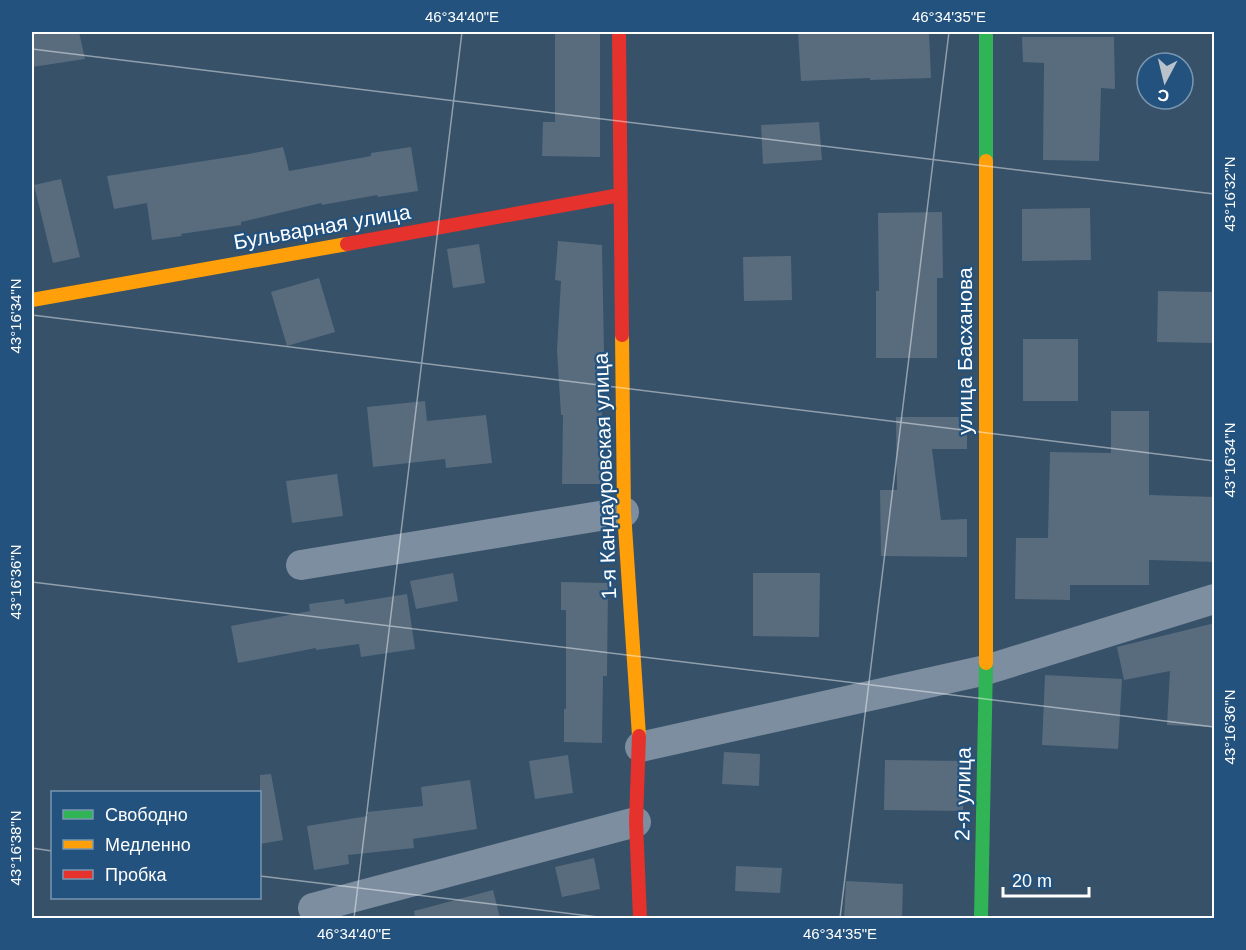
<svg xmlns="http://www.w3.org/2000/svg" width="1246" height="950" font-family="Arial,sans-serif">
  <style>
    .building { fill: #586c7e }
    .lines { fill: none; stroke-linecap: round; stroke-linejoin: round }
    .street { stroke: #7c8e9f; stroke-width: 30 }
    .fast { stroke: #30b455; stroke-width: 14 }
    .slow { stroke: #ff9f0a; stroke-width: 14 }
    .jam { stroke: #e5322d; stroke-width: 14 }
    .ticks { fill: none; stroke: #fff; stroke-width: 1.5; stroke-opacity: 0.45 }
    .labels { text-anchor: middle; stroke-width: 4.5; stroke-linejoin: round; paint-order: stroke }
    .street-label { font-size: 21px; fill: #fff; stroke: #22527d }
    .neatline { fill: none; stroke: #fff; stroke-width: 2 }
    .ticks-label { font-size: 15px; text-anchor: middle; fill: #fff }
  </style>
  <rect width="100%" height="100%" fill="#375168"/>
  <!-- building -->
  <g class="building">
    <polygon points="32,32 79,32 85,59 32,67"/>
    <polygon points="555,32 600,32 600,157 542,156 543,122 555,122"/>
    <polygon points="798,32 929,32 931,78 870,80 870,78 801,81"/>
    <polygon points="1022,37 1114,37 1115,89 1101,88 1099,161 1043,160 1044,63 1023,62"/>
    <polygon points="819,122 822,160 763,164 761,125"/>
    <polygon points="283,147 289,171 371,156 371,153 411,147 418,191 378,197 377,195 322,205 321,203 241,222 241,225 181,234 182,236 152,240 147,203 114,209 107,176 249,154"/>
    <polygon points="61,179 80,257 53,263 34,185"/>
    <polygon points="1090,208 1091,260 1022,261 1022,209"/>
    <polygon points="942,212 943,278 937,278 937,358 876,358 876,291 879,291 878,213"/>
    <polygon points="558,241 602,245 604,352 599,352 605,484 562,484 563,415 561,415 557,350 561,281 555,280"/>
    <polygon points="479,244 485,283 453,288 447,249"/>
    <polygon points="791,256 792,300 744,301 743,257"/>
    <polygon points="319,278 335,332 287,346 271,292"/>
    <polygon points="1158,291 1215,292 1215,343 1157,342"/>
    <rect x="1023" y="339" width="55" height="62"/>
    <polygon points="425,401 427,421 486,415 492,463 446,468 445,459 373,467 367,407"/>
    <polygon points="1111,411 1149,411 1149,495 1215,497 1215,562 1149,560 1149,585 1070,585 1070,600 1015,599 1016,538 1048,538 1050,452 1111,453"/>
    <polygon points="896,417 967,417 967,449 932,449 941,520 967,519 967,557 881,556 880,490 897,490"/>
    <polygon points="337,474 343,516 292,523 286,481"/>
    <polygon points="453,573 458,601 416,609 410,581"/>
    <polygon points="753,573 820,573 819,637 753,636"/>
    <polygon points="561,582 608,583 607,676 603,676 602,743 564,742 564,709 566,709 566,610 561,610"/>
    <polygon points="407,594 415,649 361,657 359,644 316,650 316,648 238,663 231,626 310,611 309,604 344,599 345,604"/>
    <polygon points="1215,623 1215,727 1167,725 1170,671 1124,680 1117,647"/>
    <polygon points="1045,675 1122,679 1118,749 1042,745"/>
    <polygon points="724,752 760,754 759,786 722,784"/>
    <polygon points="568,755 573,793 535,799 529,761"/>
    <polygon points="885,760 964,761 963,811 884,810"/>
    <polygon points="271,774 283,840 260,844 260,775"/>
    <polygon points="470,780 477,829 413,839 414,848 348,855 349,864 314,870 307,826 368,816 367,812 423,806 421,787"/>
    <polygon points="594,858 600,889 562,897 555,867"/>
    <polygon points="736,866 782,868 780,893 735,891"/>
    <polygon points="846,881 903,884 902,918 844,918"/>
    <polygon points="493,890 500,918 415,918 414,911"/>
  </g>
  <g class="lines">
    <!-- street -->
    <g class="street">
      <polyline points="301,565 624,512"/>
      <polyline points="640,747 986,670 1214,599"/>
      <polyline points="313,908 636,822"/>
    </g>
    <!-- fast -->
    <g class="fast">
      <polyline points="986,32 986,161"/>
      <polyline points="981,918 986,663"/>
    </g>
    <!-- slow -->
    <g class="slow">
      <polyline points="986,161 986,663"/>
      <polyline points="32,300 347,244"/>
      <polyline points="622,335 624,512 639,736"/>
    </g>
    <!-- jam -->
    <g class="jam">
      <polyline points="619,32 622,335"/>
      <polyline points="347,244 620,195"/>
      <polyline points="639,736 636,822 640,918"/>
    </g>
  </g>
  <!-- ticks -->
  <path class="ticks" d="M32 49 1214 194M32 315 1214 461M32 582 1214 727M32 848 52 851M260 876 606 918M354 918 462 32M840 918 949 32"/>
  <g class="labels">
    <!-- street labels -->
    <g class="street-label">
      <text transform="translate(322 227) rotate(-10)" y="7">Бульварная улица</text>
      <text transform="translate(965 351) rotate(-90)" y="7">улица Басханова</text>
      <text transform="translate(605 476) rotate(-92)" y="7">1-я Кандауровская улица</text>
      <text transform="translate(963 794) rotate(-89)" y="7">2-я улица</text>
    </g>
  </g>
  <!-- border -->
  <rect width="1246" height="950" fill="none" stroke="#22527d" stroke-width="66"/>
  <!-- legend -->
  <rect x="51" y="791" width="210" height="108" fill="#22527d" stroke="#7a97b1" stroke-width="1.5"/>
  <rect x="63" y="810" width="30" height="9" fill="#30b455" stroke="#7a97b1" stroke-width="1.5"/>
  <text x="105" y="821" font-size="18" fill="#ffffff">Свободно</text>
  <rect x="63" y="840" width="30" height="9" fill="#ff9f0a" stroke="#7a97b1" stroke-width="1.5"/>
  <text x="105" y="851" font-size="18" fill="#ffffff">Медленно</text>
  <rect x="63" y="870" width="30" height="9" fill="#e5322d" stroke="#7a97b1" stroke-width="1.5"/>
  <text x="105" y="881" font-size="18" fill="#ffffff">Пробка</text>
  <!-- north arrow -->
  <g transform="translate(1165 81) rotate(187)"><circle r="28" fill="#22527d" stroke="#7a97b1" stroke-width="1.5"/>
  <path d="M0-4.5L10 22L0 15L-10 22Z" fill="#b9c2ca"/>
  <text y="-9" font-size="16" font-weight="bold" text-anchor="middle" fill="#ffffff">С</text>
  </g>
  <!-- scale -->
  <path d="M1003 887v9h86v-9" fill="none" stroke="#ffffff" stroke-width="3"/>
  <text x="1012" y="887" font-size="18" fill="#ffffff" stroke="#22527d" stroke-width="4.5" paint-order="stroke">20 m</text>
  <rect x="33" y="33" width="1180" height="884" class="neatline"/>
  <g class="ticks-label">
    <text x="462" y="22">46°34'40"E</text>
    <text x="949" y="22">46°34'35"E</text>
    <text transform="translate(1230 194) rotate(-90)" y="5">43°16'32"N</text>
    <text transform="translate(16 316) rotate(-90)" y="5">43°16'34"N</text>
    <text transform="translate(1230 460) rotate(-90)" y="5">43°16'34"N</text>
    <text transform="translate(16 582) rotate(-90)" y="5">43°16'36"N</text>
    <text transform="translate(1230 727) rotate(-90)" y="5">43°16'36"N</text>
    <text transform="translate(16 848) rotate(-90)" y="5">43°16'38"N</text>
    <text x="354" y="939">46°34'40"E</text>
    <text x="840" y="939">46°34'35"E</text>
  </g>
</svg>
